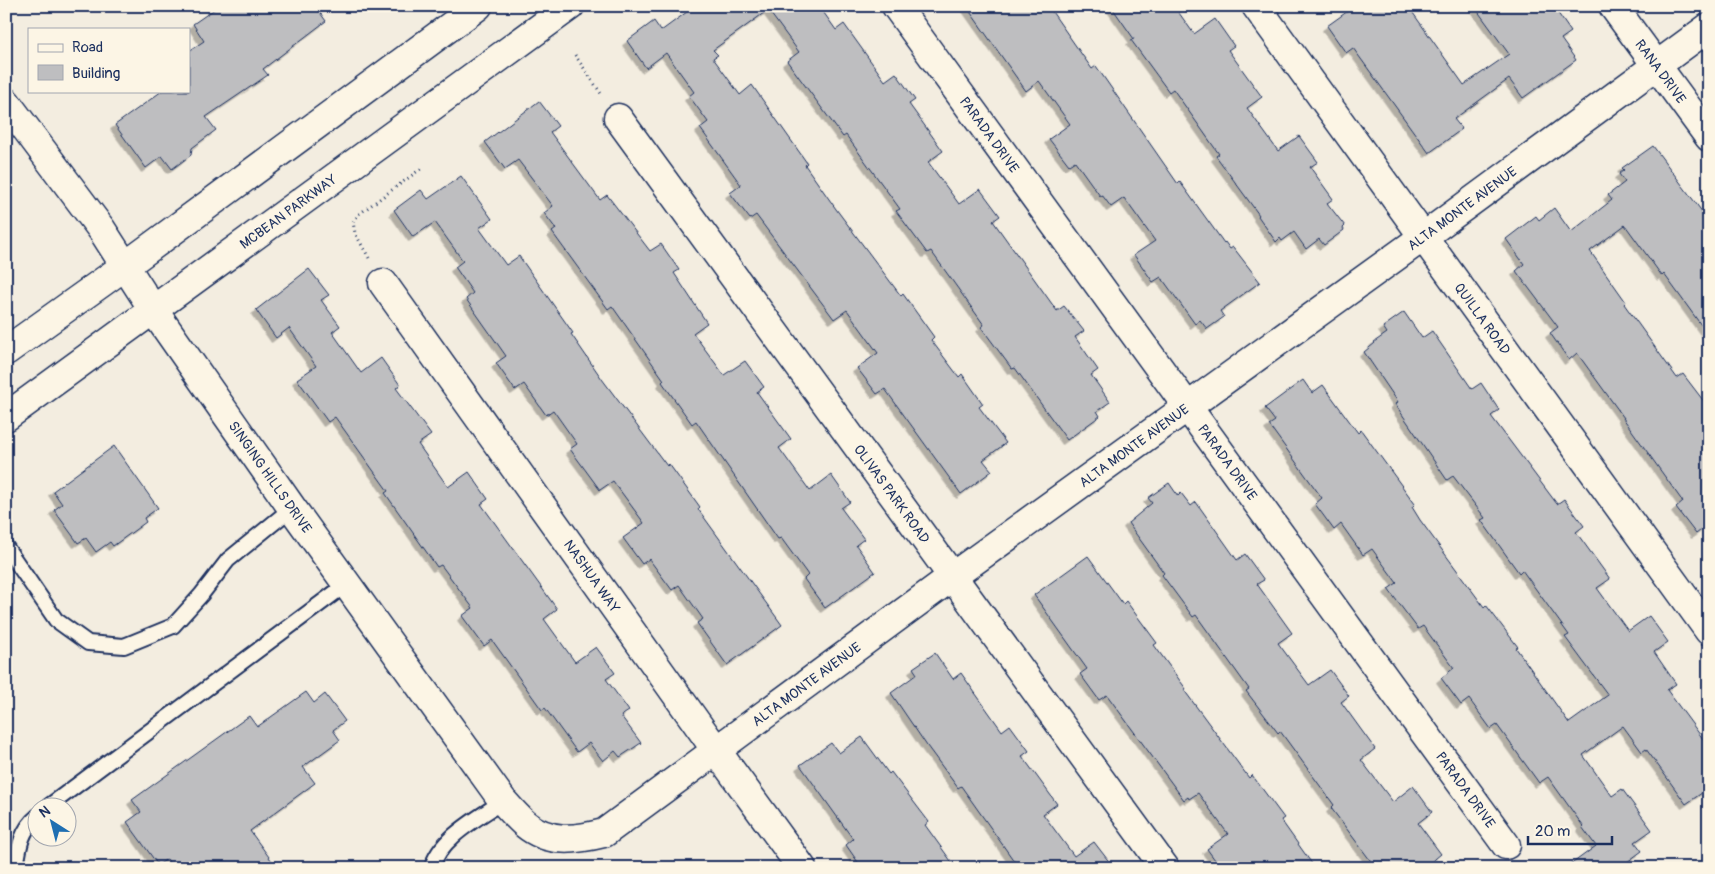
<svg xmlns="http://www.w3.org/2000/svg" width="1715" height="874" font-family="Pangolin,sans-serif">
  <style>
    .building { fill: #bebec0; stroke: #1b2f5e; filter: url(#shadow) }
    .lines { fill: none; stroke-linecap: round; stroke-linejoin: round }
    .lane-casing { stroke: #1b2f5e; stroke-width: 18 }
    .street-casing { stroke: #1b2f5e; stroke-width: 31 }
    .secondary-casing { stroke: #1b2f5e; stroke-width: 31 }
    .path { stroke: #1b2f5e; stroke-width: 3; stroke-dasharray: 1 4; stroke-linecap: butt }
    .lane { stroke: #fcf5e5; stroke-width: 14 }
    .street { stroke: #fcf5e5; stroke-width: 28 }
    .secondary { stroke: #fcf5e5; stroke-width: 28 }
    .labels { text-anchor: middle; stroke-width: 4; stroke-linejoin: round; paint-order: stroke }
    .street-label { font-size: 14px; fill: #1b2f5e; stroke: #fcf5e5 }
  </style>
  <defs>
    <filter id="shadow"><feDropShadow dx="-4.5" dy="4.5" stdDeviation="0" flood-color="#0004"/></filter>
  </defs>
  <rect width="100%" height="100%" fill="#f3ede0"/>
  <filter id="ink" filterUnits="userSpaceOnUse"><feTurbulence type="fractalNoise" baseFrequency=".02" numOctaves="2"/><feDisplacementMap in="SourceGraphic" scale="10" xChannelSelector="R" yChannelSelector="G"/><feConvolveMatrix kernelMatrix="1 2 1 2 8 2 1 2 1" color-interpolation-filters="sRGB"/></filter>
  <g filter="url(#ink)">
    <!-- building -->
    <g class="building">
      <polygon points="219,6 315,6 326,21 263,69 268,75 206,117 216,130 192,148 191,155 172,169 162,156 146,168 115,125 162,91 189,91 189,51 204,41 193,24"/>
      <polygon points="695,6 819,6 836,30 844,24 885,81 896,73 915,100 909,104 943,151 928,162 959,204 980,189 1000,216 993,221 1057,311 1064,306 1084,331 1075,337 1098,370 1091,375 1110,402 1097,411 1100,416 1067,440 1015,368 1012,369 981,327 984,325 931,251 927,253 896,211 900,209 846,135 843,137 787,61 799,52 768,10 713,50 718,55 713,58 740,95 752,85 807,163 805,165 836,209 901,296 903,294 934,337 931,340 959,377 962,374 983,404 979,407 1006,443 983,460 992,471 961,494 885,389 877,394 857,368 878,353 847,310 834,319 756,215 750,219 730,193 741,185 700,128 708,122 689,96 694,92 666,53 646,68 627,41 654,21 661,31"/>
      <polygon points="966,6 1048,6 1092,69 1096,66 1178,184 1180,182 1224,243 1225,242 1230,249 1233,247 1260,282 1220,311 1224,317 1207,329 1200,320 1195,324 1161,277 1153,282 1134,255 1155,241 1124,198 1111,207 1102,195 1100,196 1075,161 1069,165 1049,139 1070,124 1039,81 1026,91"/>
      <polygon points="1111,6 1174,6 1194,34 1215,19 1234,46 1228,50 1262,97 1247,108 1278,151 1299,136 1318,162 1310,167 1333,199 1327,203 1345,226 1343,228 1344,230 1324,245 1319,239 1306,249 1294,232 1282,241 1280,238 1276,242 1258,216 1259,215 1216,156 1219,154 1173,89 1169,92 1131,40 1134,39"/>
      <polygon points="1355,6 1408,6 1464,85 1509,54 1474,6 1553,6 1571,32 1561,39 1576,60 1523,98 1509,79 1454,119 1462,129 1429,153 1353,48 1346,53 1327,26"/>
      <polygon points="539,101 558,126 550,132 600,200 607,195 650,251 661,244 679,270 674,273 707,323 693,333 724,375 745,361 764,387 757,392 791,439 779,448 810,491 831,475 850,502 841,508 864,539 856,545 875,572 825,608 804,579 808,575 781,538 778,539 696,421 692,424 662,382 664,380 612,306 608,309 552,232 556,229 544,213 553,206 518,160 505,169 485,142"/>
      <polygon points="1653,146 1709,221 1709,336 1664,274 1662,276 1625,225 1590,251 1626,302 1624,304 1677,378 1683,374 1709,408 1709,524 1696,534 1676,508 1683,502 1623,418 1624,418 1577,353 1569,360 1550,333 1558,327 1516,271 1524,264 1506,239 1536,216 1539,220 1554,208 1571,232 1612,200 1608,195 1625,182 1619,174 1624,170 1622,168"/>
      <polygon points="461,176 492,219 479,228 506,265 519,256 573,333 571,334 602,379 667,466 669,464 700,507 698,509 782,625 727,665 697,623 703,619 679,585 672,590 649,559 642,564 623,538 644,523 613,481 600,490 570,449 577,444 553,410 546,415 524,384 515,390 496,363 506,356 466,299 473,293 455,267 463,261 435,222 413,237 394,210 421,190 428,199"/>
      <polygon points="309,269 329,295 321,300 340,326 332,332 361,373 381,358 400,385 396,388 431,435 418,444 448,487 469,472 488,499 481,504 557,609 544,619 575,662 596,647 615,673 606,679 629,711 621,716 641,743 620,757 615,751 603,761 589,743 577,752 545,708 542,710 492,640 484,646 462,616 473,608 441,565 437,567 385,493 388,491 335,417 328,422 297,379 316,366 289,328 276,338 256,310"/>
      <polygon points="1404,312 1422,338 1432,331 1472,389 1481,383 1499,410 1491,416 1557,504 1564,499 1584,526 1576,532 1610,579 1597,588 1628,631 1649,616 1668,642 1654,652 1676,684 1667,690 1709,747 1709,788 1686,804 1646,749 1642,752 1623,726 1583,755 1612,796 1622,789 1652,830 1635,842 1642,851 1619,868 1566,868 1596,846 1582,827 1583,826 1548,777 1539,783 1497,725 1491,729 1469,699 1461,705 1441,678 1454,668 1423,626 1418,629 1388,589 1397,583 1372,549 1363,555 1341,524 1334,530 1315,504 1322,498 1269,425 1275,421 1265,408 1303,380 1312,393 1323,385 1358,433 1361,430 1415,504 1412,507 1420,520 1484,607 1486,605 1518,647 1516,648 1569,723 1608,695 1565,637 1569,635 1522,570 1519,573 1481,520 1485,518 1453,476 1447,480 1395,404 1398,402 1364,352 1375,343 1374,342 1387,333 1383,327"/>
      <polygon points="114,446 158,508 144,518 146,522 113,546 110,542 96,552 86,538 78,543 54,510 62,504 53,491"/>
      <polygon points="1169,483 1178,496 1181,493 1191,506 1196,502 1237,560 1245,554 1264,580 1257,584 1292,633 1278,643 1309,685 1330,670 1349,696 1341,702 1375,749 1361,760 1393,802 1413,786 1432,812 1418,823 1441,854 1424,868 1376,868 1331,808 1334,805 1280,731 1278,733 1246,691 1249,689 1196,615 1193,617 1162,575 1164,573 1128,523 1152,503 1148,498"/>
      <polygon points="1088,556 1123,604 1126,601 1157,643 1154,645 1186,689 1184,690 1249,778 1252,775 1284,818 1281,820 1315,868 1221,868 1207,849 1228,834 1198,793 1189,799 1188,797 1184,800 1107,695 1099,700 1080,674 1087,669 1034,595"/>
      <polygon points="935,653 953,679 961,673 1002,731 1010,725 1029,751 1022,756 1057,804 1043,814 1074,856 1094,842 1114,868 1019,868 961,786 958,788 927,746 891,693 917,674 913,668"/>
      <polygon points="306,692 314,703 325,694 345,721 333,730 340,740 303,767 315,783 250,831 277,868 174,868 167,859 158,865 127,822 141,812 132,800 249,716 257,727"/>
      <polygon points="862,737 889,774 891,772 929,822 925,825 956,868 862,868 846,845 853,839 800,765 831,743 839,753"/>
    </g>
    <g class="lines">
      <defs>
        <g id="lane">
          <polyline points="6,547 56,620 88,643 124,646 173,626 201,595 228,560 292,508"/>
          <polyline points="49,806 348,583"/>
          <path d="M16 868C19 847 21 830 38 816"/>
          <path d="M432 868C438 839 480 817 503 801"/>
        </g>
        <g id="street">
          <path id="s1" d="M896 6 1506 845"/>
          <path id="s2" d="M1256 6 1709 631"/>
          <path id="s3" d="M1613 6 1709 137"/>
          <path id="s4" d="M6 102 102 230 154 311 292 508 503 801C510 809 517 817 525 824 549 844 576 840 604 833L953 576 1423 237 1709 27"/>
          <path id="s5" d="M618 118 1165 868"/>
          <path id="s6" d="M383 283 716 750 802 868"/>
        </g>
        <g id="secondary">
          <polyline points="6,351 125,266 478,6"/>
          <path id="s7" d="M6 417 570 6"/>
        </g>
      </defs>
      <!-- lane casing -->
      <use href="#lane" class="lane-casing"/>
      <!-- street casing -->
      <use href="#street" class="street-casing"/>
      <!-- secondary casing -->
      <use href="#secondary" class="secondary-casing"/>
      <!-- path -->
      <g class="path">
        <polyline points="575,55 602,95"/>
        <polyline points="369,258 355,233 353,222 359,214 422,168"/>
      </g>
      <!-- lane -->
      <use href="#lane" class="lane"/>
      <!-- street -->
      <use href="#street" class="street"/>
      <!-- secondary -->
      <use href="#secondary" class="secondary"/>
    </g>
  </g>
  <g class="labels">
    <!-- street labels -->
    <g class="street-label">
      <text dy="5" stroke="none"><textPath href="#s3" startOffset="81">RANA DRIVE</textPath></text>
      <text dy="5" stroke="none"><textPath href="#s1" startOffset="159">PARADA DRIVE</textPath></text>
      <text dy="5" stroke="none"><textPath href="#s4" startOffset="2034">ALTA MONTE AVENUE</textPath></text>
      <text dy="5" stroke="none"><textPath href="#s7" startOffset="349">MCBEAN PARKWAY</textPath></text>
      <text dy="5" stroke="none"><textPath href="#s2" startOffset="386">QUILLA ROAD</textPath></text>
      <text dy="5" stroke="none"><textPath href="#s4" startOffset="1629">ALTA MONTE AVENUE</textPath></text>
      <text dy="5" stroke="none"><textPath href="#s1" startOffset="564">PARADA DRIVE</textPath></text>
      <text dy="5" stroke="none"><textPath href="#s4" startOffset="459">SINGING HILLS DRIVE</textPath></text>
      <text dy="5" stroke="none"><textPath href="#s5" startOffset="465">OLIVAS PARK ROAD</textPath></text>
      <text dy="5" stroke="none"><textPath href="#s6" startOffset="360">NASHUA WAY</textPath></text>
      <text dy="5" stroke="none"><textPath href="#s4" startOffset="1224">ALTA MONTE AVENUE</textPath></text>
      <text dy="5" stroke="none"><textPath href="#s1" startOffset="969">PARADA DRIVE</textPath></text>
    </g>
  </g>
  <!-- margin -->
  <rect width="1715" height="874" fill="none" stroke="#fcf5e5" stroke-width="25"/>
  <rect x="12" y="12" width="1690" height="849" fill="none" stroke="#1b2f5e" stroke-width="2" filter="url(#ink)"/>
  <!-- legend -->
  <rect x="28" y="28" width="162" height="65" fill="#fcf5e5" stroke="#a2a6af"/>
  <rect x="38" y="44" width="25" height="8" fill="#fcf5e5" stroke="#a2a6af"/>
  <text x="72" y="52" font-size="15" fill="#1b2f5e">Road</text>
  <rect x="38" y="65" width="25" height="15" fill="#bebec0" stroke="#a2a6af"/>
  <text x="72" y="78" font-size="15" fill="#1b2f5e">Building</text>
  <!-- north arrow -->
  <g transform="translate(52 822) rotate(324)"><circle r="24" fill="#fcf5e5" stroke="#a2a6af"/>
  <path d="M0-4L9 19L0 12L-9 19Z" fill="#1f6fb2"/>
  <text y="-8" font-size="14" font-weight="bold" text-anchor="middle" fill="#1b2f5e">N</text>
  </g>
  <!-- scale -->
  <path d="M1528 836v8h84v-8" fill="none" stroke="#1b2f5e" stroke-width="2.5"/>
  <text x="1535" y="836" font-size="15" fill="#1b2f5e" stroke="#fcf5e5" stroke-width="4" paint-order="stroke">20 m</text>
</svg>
